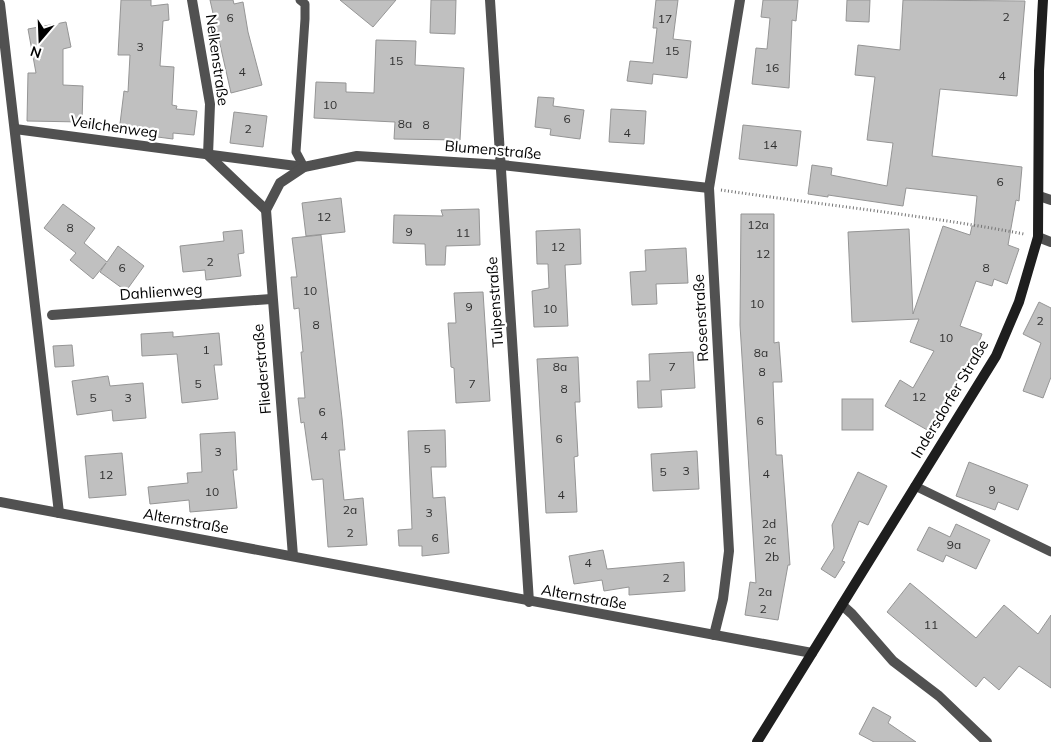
<svg xmlns="http://www.w3.org/2000/svg" width="1051" height="742" font-family="Mulish,sans-serif">
  <style>
    .building { fill: #c0c0c0; stroke: #959595 }
    .lines { fill: none; stroke-linecap: round; stroke-linejoin: round }
    .path { stroke: #737373; stroke-width: 3; stroke-dasharray: 1 2.5; stroke-linecap: butt }
    .lane { stroke: #515151; stroke-width: 9 }
    .street { stroke: #515151; stroke-width: 10 }
    .secondary { stroke: #1e1e1e; stroke-width: 10 }
    .labels { text-anchor: middle; stroke-width: 4.5; stroke-linejoin: round; paint-order: stroke }
    .number-label { font-size: 12px; fill: #303030 }
    .street-label { font-size: 15px; fill: #000; stroke: #fff }
  </style>
  <rect width="100%" height="100%" fill="#fff"/>
  <!-- building -->
  <g class="building">
    <polygon points="121,0 151,0 151,6 168,4 169,20 163,21 160,66 174,67 172,105 177,106 176,109 197,111 194,135 173,133 173,139 119,132 124,91 128,92 130,55 118,55"/>
    <polygon points="210,0 233,0 234,4 243,2 248,32 262,85 231,93"/>
    <polygon points="340,0 396,0 373,27"/>
    <polygon points="431,0 456,0 455,34 430,33"/>
    <polygon points="656,0 678,0 673,39 691,41 687,78 653,74 652,84 627,81 630,61 653,63 657,28 653,28"/>
    <polygon points="763,0 798,0 796,21 792,20 789,88 752,84 756,48 767,49 770,18 761,17"/>
    <polygon points="847,0 870,0 869,22 846,21"/>
    <polygon points="903,0 1025,1 1017,96 940,89 932,156 1022,167 1019,201 1016,200 1008,245 1019,249 1007,284 994,279 992,286 976,281 960,326 982,334 970,365 967,363 929,431 885,406 900,380 913,388 934,351 910,342 919,319 852,322 848,232 909,229 913,314 943,226 970,235 972,226 974,226 977,196 906,188 903,206 828,195 828,197 808,194 812,165 832,168 831,175 887,186 893,143 867,140 875,77 855,75 858,45 900,50"/>
    <polygon points="66,22 71,47 63,49 63,85 83,86 82,122 27,121 28,73 36,73 28,29"/>
    <polygon points="376,40 416,41 415,65 464,68 460,140 394,139 395,122 314,118 316,82 346,83 346,92 374,93"/>
    <polygon points="538,97 554,98 553,106 584,110 580,139 550,135 551,129 535,127"/>
    <polygon points="611,109 646,111 644,144 609,142"/>
    <polygon points="234,112 267,116 263,147 230,143"/>
    <polygon points="743,125 801,131 797,166 739,159"/>
    <polygon points="341,198 345,232 306,236 302,203"/>
    <polygon points="63,204 95,228 84,243 107,262 118,246 144,266 126,291 100,272 106,263 93,279 70,260 76,253 44,228"/>
    <polygon points="479,209 480,245 446,246 445,265 426,265 425,244 393,243 394,215 443,216 441,210"/>
    <polygon points="741,214 774,214 774,343 779,342 782,382 773,382 776,455 782,455 790,565 788,565 778,620 745,615 750,582 756,583 740,325"/>
    <polygon points="580,229 581,264 565,265 568,326 534,327 532,291 549,288 548,264 537,264 536,231"/>
    <polygon points="242,230 244,253 238,254 241,276 206,280 205,270 183,272 180,246 224,241 223,232"/>
    <polygon points="321,235 342,418 345,450 339,450 344,500 363,498 367,545 328,547 323,479 312,480 304,422 301,423 298,398 305,398 301,352 303,352 299,308 294,309 291,277 297,277 292,238"/>
    <polygon points="686,248 688,283 656,284 657,304 632,305 630,272 646,271 645,250"/>
    <polygon points="483,292 490,401 456,403 454,368 451,367 448,323 456,323 454,293"/>
    <polygon points="1039,302 1051,308 1051,377 1043,398 1023,391 1041,343 1023,334"/>
    <polygon points="173,332 173,337 219,333 222,365 214,365 218,399 182,403 177,354 142,356 141,334"/>
    <polygon points="72,345 74,366 55,367 53,346"/>
    <polygon points="693,352 695,388 661,390 662,407 638,408 637,381 650,381 649,354"/>
    <polygon points="578,357 580,402 575,402 578,456 574,457 577,512 546,513 537,359"/>
    <polygon points="108,376 110,386 143,383 146,418 113,421 112,410 77,415 72,381"/>
    <rect x="842" y="399" width="31" height="31"/>
    <polygon points="445,430 446,467 431,467 433,498 445,497 449,553 422,556 422,546 399,546 398,530 412,529 408,431"/>
    <polygon points="235,432 237,470 233,470 237,508 190,512 189,500 150,504 148,487 188,483 187,473 202,472 200,434"/>
    <polygon points="697,451 699,489 653,491 651,454"/>
    <polygon points="122,453 126,495 89,498 85,456"/>
    <polygon points="969,462 1028,485 1018,510 998,502 995,510 956,496"/>
    <polygon points="858,472 887,486 868,525 859,521 842,561 845,562 835,578 821,569 834,548 832,525"/>
    <polygon points="956,524 990,540 976,569 946,555 943,562 917,550 929,527 950,537"/>
    <polygon points="603,550 607,569 684,562 685,591 629,595 629,587 604,591 602,580 574,584 569,556"/>
    <polygon points="910,583 976,638 1004,605 1038,634 1051,615 1051,688 1019,666 999,690 984,677 976,687 887,612"/>
    <polygon points="873,707 891,717 888,723 916,742 874,742 859,734"/>
  </g>
  <g class="lines">
    <!-- path -->
    <path class="path" d="M721 190C823 205 924 215 1024 234"/>
    <!-- lane -->
    <g class="lane">
      <polyline points="300,0 305,4 305,19 296,152 304,167"/>
      <polyline points="915,486 1051,552"/>
    </g>
    <!-- street -->
    <g class="street">
      <polyline points="192,0 210,104 208,155 266,210"/>
      <polyline points="490,0 529,602"/>
      <polyline points="0,4 59,513"/>
      <polyline points="15,129 304,167"/>
      <polyline points="1039,196 1051,200"/>
      <polyline points="1038,237 1051,242"/>
      <polyline points="52,315 271,299"/>
      <polyline points="0,502 812,653"/>
      <polyline points="293,556 266,210 280,183 304,167 357,156 502,165 709,188"/>
      <polyline points="842,605 852,614 893,661 939,696 987,742"/>
      <polyline points="714,635 723,599 729,551 709,188 740,0"/>
    </g>
    <!-- secondary -->
    <polyline class="secondary" points="757,742 996,356 1019,302 1038,237 1039,71 1043,0"/>
  </g>
  <g class="labels">
    <!-- number labels -->
    <g class="number-label">
      <text x="1006" y="21">2</text>
      <text x="230" y="22">6</text>
      <text x="665" y="23">17</text>
      <text x="140" y="51">3</text>
      <text x="672" y="55">15</text>
      <text x="396" y="65">15</text>
      <text x="772" y="72">16</text>
      <text x="242" y="76">4</text>
      <text x="1002" y="80">4</text>
      <text x="330" y="109">10</text>
      <text x="567" y="123">6</text>
      <text x="405" y="128">8a</text>
      <text x="426" y="129">8</text>
      <text x="248" y="133">2</text>
      <text x="627" y="137">4</text>
      <text x="770" y="149">14</text>
      <text x="1000" y="186">6</text>
      <text x="324" y="221">12</text>
      <text x="758" y="229">12a</text>
      <text x="70" y="232">8</text>
      <text x="409" y="236">9</text>
      <text x="463" y="237">11</text>
      <text x="558" y="251">12</text>
      <text x="763" y="258">12</text>
      <text x="210" y="266">2</text>
      <text x="122" y="272">6</text>
      <text x="986" y="272">8</text>
      <text x="310" y="295">10</text>
      <text x="757" y="308">10</text>
      <text x="469" y="311">9</text>
      <text x="550" y="313">10</text>
      <text x="1040" y="325">2</text>
      <text x="316" y="329">8</text>
      <text x="946" y="342">10</text>
      <text x="206" y="354">1</text>
      <text x="761" y="357">8a</text>
      <text x="560" y="371">8a</text>
      <text x="672" y="371">7</text>
      <text x="762" y="376">8</text>
      <text x="198" y="388">5</text>
      <text x="472" y="388">7</text>
      <text x="564" y="393">8</text>
      <text x="919" y="401">12</text>
      <text x="93" y="402">5</text>
      <text x="128" y="402">3</text>
      <text x="322" y="416">6</text>
      <text x="760" y="425">6</text>
      <text x="324" y="440">4</text>
      <text x="559" y="443">6</text>
      <text x="427" y="453">5</text>
      <text x="218" y="456">3</text>
      <text x="686" y="475">3</text>
      <text x="663" y="476">5</text>
      <text x="766" y="478">4</text>
      <text x="106" y="479">12</text>
      <text x="992" y="494">9</text>
      <text x="212" y="496">10</text>
      <text x="561" y="499">4</text>
      <text x="350" y="514">2a</text>
      <text x="429" y="517">3</text>
      <text x="769" y="528">2d</text>
      <text x="350" y="537">2</text>
      <text x="435" y="542">6</text>
      <text x="770" y="544">2c</text>
      <text x="954" y="549">9a</text>
      <text x="772" y="561">2b</text>
      <text x="588" y="567">4</text>
      <text x="666" y="582">2</text>
      <text x="765" y="596">2a</text>
      <text x="763" y="613">2</text>
      <text x="931" y="629">11</text>
    </g>
    <!-- street labels -->
    <g class="street-label">
      <text transform="translate(217 60) rotate(82)" y="5">Nelkenstraße</text>
      <text transform="translate(114 127) rotate(8)" y="5">Veilchenweg</text>
      <text transform="translate(493 150) rotate(5)" y="5">Blumenstraße</text>
      <text transform="translate(161 292) rotate(-4)" y="5">Dahlienweg</text>
      <text transform="translate(495 302) rotate(-94)" y="5">Tulpenstraße</text>
      <text transform="translate(701 318) rotate(-93)" y="5">Rosenstraße</text>
      <text transform="translate(262 369) rotate(-95)" y="5">Fliederstraße</text>
      <text transform="translate(950 399) rotate(-59)" y="5">Indersdorfer Straße</text>
      <text transform="translate(186 521) rotate(10)" y="5">Alternstraße</text>
      <text transform="translate(584 597) rotate(10)" y="5">Alternstraße</text>
    </g>
  </g>
  <!-- north arrow -->
  <g transform="translate(40 40) rotate(199)" stroke="#ffffff" stroke-width="4" paint-order="stroke">
  <path d="M0-4L9 19L0 12L-9 19Z" fill="#000000"/>
  <text y="-8" font-size="14" font-weight="bold" text-anchor="middle" fill="#000000">N</text>
  </g>
</svg>
